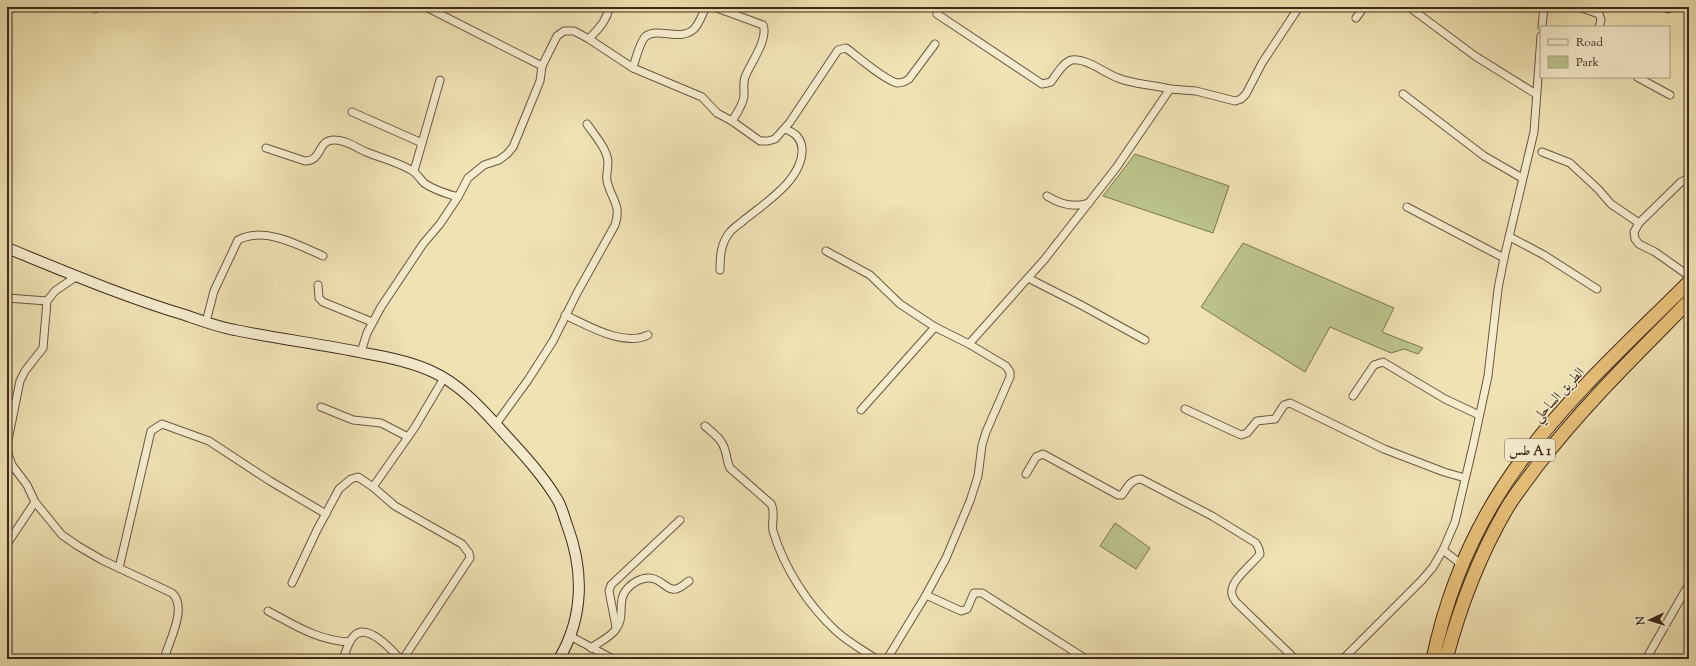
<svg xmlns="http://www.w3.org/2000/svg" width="1696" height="666" font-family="'Sorts Mill Goudy',Amiri,serif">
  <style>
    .green { fill: #bbc38b; stroke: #7c7652 }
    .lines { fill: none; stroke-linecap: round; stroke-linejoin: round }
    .street-casing { stroke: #6a5640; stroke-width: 9 }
    .secondary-casing { stroke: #3e281a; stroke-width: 12 }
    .highway-casing { stroke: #3e281a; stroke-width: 15 }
    .street { stroke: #f5ecce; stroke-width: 7 }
    .secondary { stroke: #f5ecce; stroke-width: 10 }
    .highway { stroke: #e8c17a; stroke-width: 13 }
    .labels { text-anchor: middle; stroke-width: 3; stroke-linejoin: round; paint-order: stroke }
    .shield { fill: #f5ecce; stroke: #756350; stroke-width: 1 }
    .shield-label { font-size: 13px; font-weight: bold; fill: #3e281a }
    .street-label { font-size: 14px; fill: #3e281a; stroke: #f5ecce }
  </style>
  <rect width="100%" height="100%" fill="#f0e2b3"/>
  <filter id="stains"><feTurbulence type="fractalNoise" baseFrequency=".005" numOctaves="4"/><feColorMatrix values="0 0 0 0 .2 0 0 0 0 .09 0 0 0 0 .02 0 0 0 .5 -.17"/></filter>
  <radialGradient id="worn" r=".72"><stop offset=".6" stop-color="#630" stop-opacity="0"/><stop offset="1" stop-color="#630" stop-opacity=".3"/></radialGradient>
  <!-- green -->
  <g class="green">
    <polygon points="1135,154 1229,186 1213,233 1103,196"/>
    <polygon points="1243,243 1394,308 1382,332 1423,348 1418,354 1404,349 1391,353 1330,327 1305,372 1201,307"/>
    <polygon points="1115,523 1150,548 1136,569 1100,546"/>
  </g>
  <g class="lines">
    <defs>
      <g id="street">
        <path d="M714 7 763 25C769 39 750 64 745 77 743 83 744 89 744 96 743 105 737 113 732 121"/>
        <polyline points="1409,7 1475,56 1536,94"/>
        <polyline points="1579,7 1599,14 1601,20 1599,27"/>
        <polyline points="1662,7 1668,9 1671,7"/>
        <polyline points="95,9 96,7"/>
        <path d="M937 14 1042 84 1051 82C1056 75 1063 62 1072 60 1087 58 1104 73 1118 78 1132 84 1154 85 1170 89"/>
        <polyline points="1356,18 1364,7"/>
        <polyline points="1542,27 1544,7"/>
        <path d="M589 39C598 29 607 21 609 7"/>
        <path d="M542 66 557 36 564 31H574L589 39 633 68 702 97 717 113 732 121 760 141H768L775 139 790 122 838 50 846 48C857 56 884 80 897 83 902 83 905 82 909 79L935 44"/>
        <path d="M633 68C635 61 640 41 646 36 659 27 680 42 694 29 700 23 702 14 706 7"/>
        <polyline points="1637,77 1670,95"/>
        <polyline points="1403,94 1484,156 1522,178"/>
        <polyline points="352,112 422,143"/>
        <path d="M266 148 305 161C323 161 317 139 335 140 346 140 355 147 366 152 381 158 397 162 411 170 417 173 420 179 424 183 434 190 447 194 458 197"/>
        <polyline points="1542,152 1570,163 1598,189 1611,204 1639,223 1634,232 1635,239 1639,244 1655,252 1689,276"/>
        <polyline points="414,171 440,80"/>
        <path d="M1047 196C1061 205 1074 208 1089 203"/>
        <polyline points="1407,207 1504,258"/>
        <polyline points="1639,223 1681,182 1689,178"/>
        <polyline points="1510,237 1544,255 1597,289"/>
        <polyline points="826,251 870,275 900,304 935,327 969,344"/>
        <path d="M720 270C720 255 721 243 730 232 734 227 740 224 744 220 765 203 804 179 802 148 801 138 794 132 785 129"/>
        <path d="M77 276 55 291 47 301 43 348 25 371 20 381 8 440V454L12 465 27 485 35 502 62 535 78 546 102 560 172 593C188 607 169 641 164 659"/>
        <polyline points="1028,278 1081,305 1145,340"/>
        <polyline points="318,285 319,298 323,302 372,322"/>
        <polyline points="7,298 47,301"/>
        <path d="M565 315C589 326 623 347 648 335"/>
        <path d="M206 322 214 291 238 240C264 226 299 245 323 256"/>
        <polyline points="361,352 367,333 381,307 423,244 440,224 458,197 468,178 484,165 499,160 507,154 513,147 540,81 542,66 426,7"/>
        <polyline points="1353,396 1374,365 1383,362 1445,399 1479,415"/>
        <polyline points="321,407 353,420 381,423 408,437"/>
        <polyline points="1185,409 1241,435 1247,433 1257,421 1275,419 1284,405 1290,403 1384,449 1444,472 1465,478"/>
        <polyline points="861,410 935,327"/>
        <path d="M496 424 528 380 553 341 577 293 615 225C622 205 611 199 607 181 606 175 608 168 608 162 607 148 594 135 587 124"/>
        <path d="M705 426C713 433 722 439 725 450 727 456 727 462 730 468L771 504C776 513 771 522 773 531 784 568 808 605 836 631 848 642 863 650 876 659"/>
        <path d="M1026 474 1036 457 1043 454 1118 495H1122C1127 488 1131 479 1141 479L1212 516 1256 543 1259 549 1260 554C1253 564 1229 581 1232 594 1232 597 1235 600 1236 602L1295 659"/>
        <polyline points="373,487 415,427 444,378"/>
        <polyline points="7,544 35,502"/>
        <polyline points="1443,550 1462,565"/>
        <polyline points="119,568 151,431 162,424 209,441 270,481 326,514"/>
        <polyline points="292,583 317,530 339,489 351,479 358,477 373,487 395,506 462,544 469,553 470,558 403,659"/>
        <polyline points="926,595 961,611 967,609 974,593 982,593 1086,659"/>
        <path d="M268 611C296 626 317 640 349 642"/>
        <polyline points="616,627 609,591 611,585 680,520"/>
        <polyline points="570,636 613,659"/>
        <path d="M591 648C599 642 611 637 616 629 628 613 611 596 637 581 658 570 665 592 676 589 681 588 686 583 689 581"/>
        <path d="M343 659C346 651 348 642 354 636 367 622 392 650 400 659"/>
        <polyline points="887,659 926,595 946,558 970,501 978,476 982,445 986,432 1010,377 1010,372 1006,366 969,344 1044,260 1116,168 1170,89 1196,91 1235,101 1241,99 1246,94 1262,63 1299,7"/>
        <polyline points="1343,659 1422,580 1433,567 1443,550 1455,522 1473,446 1488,376 1498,289 1504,258 1534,132 1541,36"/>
        <polyline points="1646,659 1689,584"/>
      </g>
      <path id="secondary" d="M7 248C66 272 125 297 185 315 202 321 218 327 235 330 278 339 322 344 364 353 388 357 412 362 433 372 460 384 483 410 502 431 522 453 542 474 557 499 562 507 564 517 567 525 584 570 584 617 559 659"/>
      <g id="highway">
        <path d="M1433 659C1448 588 1478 519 1521 461 1570 395 1632 339 1689 282"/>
        <path d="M1446 659C1460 606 1479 556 1507 508 1516 493 1527 480 1537 466 1583 406 1637 354 1689 301"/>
      </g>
    </defs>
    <!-- street casing -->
    <use href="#street" class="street-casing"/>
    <!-- secondary casing -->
    <use href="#secondary" class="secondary-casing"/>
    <!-- highway casing -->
    <use href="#highway" class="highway-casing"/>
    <!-- street -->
    <use href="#street" class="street"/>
    <!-- secondary -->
    <use href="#secondary" class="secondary"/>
    <!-- highway -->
    <use href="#highway" class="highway"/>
  </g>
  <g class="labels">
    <!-- shield labels -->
    <rect class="shield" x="1505" y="439" width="50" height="22" rx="3"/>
    <g class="shield-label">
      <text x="1530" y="455">طس A 1</text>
    </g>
    <!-- street labels -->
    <g class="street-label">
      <text transform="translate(1558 394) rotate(-47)" y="5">الطريق الساحلي</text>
    </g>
  </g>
  <!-- margin -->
  <rect width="1696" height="666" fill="none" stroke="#f0e2b3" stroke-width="24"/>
  <rect x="8" y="8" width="1680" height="650" fill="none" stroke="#3e281a" stroke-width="2"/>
  <rect x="12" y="12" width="1672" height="642" fill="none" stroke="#3e281a"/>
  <!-- legend -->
  <rect x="1540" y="26" width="130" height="52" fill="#f5ecce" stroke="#ac9e86"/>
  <rect x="1548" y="39" width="20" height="6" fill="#f5ecce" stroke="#ac9e86"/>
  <text x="1576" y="46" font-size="12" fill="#3e281a">Road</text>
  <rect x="1548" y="56" width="20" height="12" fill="#bbc38b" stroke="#ac9e86"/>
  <text x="1576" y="66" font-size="12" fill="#3e281a">Park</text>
  <!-- north arrow -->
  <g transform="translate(1650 620) rotate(266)" stroke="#f5ecce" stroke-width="3" paint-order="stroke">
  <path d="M0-3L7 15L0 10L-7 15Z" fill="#3e281a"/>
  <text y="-6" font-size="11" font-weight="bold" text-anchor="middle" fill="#3e281a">N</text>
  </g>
  <rect width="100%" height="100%" filter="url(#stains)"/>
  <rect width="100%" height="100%" fill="url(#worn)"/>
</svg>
